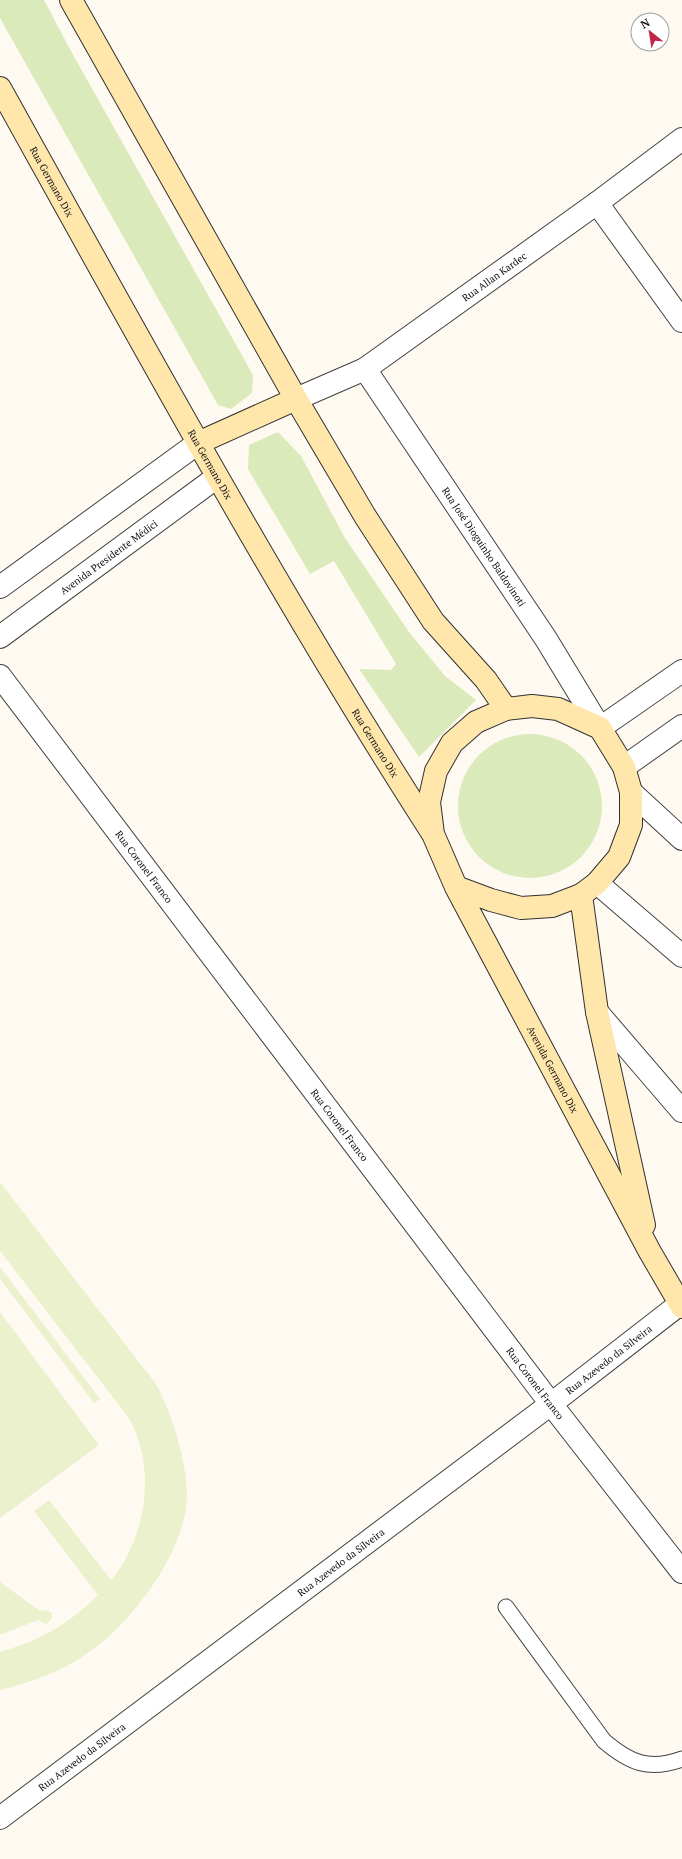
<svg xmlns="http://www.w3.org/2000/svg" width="682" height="1859" font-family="'PT Serif',serif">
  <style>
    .green { fill: #dbeaba }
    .pitch { fill: #ebf1cc }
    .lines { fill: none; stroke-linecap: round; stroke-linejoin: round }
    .service-casing { stroke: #424242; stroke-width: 17 }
    .minor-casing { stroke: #424242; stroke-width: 24 }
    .tertiary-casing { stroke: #424242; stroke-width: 24 }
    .secondary-casing { stroke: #313131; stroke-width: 24 }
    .service { stroke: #fff; stroke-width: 15 }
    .minor { stroke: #fff; stroke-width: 22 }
    .tertiary { stroke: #fff; stroke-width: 22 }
    .secondary { stroke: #ffe7ac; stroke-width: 22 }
    .labels { text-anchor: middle; stroke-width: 4; stroke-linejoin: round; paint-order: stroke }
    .street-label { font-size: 10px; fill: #0f0f0f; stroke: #fff }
  </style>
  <rect width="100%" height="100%" fill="#fffaf1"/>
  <!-- green -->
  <g class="green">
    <polygon points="0,0 44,0 72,53 253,375 252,393 231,409 218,405 0,18"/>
    <polygon points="278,432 301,456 345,538 409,632 445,676 476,700 419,757 359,669 391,670 396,664 334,561 310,574 248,469 249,445"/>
    <circle cx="530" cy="806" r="72"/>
  </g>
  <!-- pitch -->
  <g class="pitch">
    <path d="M0 1182C32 1224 65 1266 97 1308 111 1325 124 1343 137 1360 143 1368 151 1376 156 1384 173 1415 191 1473 186 1508 181 1540 165 1569 146 1595 105 1649 66 1674 0 1690V1652C38 1641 70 1624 98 1595L34 1511 49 1500 111 1580C143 1542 154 1483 137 1436 135 1428 130 1421 126 1414L0 1251Z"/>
    <polygon points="0,1267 100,1399 94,1403 0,1279"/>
    <polygon points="0,1312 99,1445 0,1518"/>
    <path d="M0 1582 40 1611C45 1609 47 1610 52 1613 52 1619 51 1621 46 1624L38 1620 0 1635Z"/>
  </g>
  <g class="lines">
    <defs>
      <path id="service" d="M506 1607 604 1741C630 1763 649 1771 682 1759"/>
      <g id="minor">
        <polyline points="597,203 682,321"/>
        <path id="s1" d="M365 369 546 639 600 728"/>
        <path id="s2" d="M296 399 365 369 597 203 682 139"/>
        <polyline points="0,587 198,443"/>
        <path id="s3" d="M0 637 217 477"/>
        <path id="s4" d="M0 676 551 1404 682 1572"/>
        <polyline points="597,1012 682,1111"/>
        <path id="s5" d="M0 1818 551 1404 680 1304"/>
      </g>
      <g id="tertiary">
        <polyline points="600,728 682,671"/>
        <polyline points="624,767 682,726"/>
        <polyline points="631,792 682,839"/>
        <polyline points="597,883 682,956"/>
      </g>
      <g id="secondary">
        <polyline points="71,0 296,399 365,516 433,621 486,680 506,709"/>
        <path id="s6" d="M0 88C139 338 276 590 431 831"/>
        <polyline points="198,443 296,399"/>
        <path id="s7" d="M456 887 491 900 521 908 552 906 581 895 597 883 619 857 631 825V792L624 767 600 728 558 709 532 706 506 709 476 722 452 743 436 771 429 802 433 834 456 887 650 1252 682 1307"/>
        <polyline points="581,895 597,1012 644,1225"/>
      </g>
    </defs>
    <!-- service casing -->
    <use href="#service" class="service-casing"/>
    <!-- minor casing -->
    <use href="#minor" class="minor-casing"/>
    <!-- tertiary casing -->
    <use href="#tertiary" class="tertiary-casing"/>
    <!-- secondary casing -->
    <use href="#secondary" class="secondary-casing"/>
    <!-- service -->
    <use href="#service" class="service"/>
    <!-- minor -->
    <use href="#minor" class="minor"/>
    <!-- tertiary -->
    <use href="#tertiary" class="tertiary"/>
    <!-- secondary -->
    <use href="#secondary" class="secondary"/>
  </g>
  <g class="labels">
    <!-- street labels -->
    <g class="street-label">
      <text dy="4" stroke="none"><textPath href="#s6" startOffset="107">Rua Germano Dix</textPath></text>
      <text dy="4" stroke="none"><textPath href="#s2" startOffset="234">Rua Allan Kardec</textPath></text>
      <text dy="4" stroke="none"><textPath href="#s6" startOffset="431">Rua Germano Dix</textPath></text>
      <text dy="4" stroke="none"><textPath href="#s1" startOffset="214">Rua José Dioguinho Baldovinoti</textPath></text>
      <text dy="4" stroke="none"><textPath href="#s3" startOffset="135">Avenida Presidente Médici</textPath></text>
      <text dy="4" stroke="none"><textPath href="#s6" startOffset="755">Rua Germano Dix</textPath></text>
      <text dy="4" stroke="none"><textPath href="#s4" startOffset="239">Rua Coronel Franco</textPath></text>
      <text dy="4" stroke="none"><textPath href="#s7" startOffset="847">Avenida Germano Dix</textPath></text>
      <text dy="4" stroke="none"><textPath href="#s4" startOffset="563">Rua Coronel Franco</textPath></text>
      <text dy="4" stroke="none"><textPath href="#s5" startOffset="762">Rua Azevedo da Silveira</textPath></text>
      <text dy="4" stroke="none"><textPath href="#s4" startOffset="887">Rua Coronel Franco</textPath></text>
      <text dy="4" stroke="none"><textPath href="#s5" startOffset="426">Rua Azevedo da Silveira</textPath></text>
      <text dy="4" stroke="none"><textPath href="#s5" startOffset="102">Rua Azevedo da Silveira</textPath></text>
    </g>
  </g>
  <!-- north arrow -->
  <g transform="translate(650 32) rotate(330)"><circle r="19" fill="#ffffff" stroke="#9f9f9f"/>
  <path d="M0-3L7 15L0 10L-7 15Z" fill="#c12547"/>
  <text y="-6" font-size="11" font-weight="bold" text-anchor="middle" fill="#0f0f0f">N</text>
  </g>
</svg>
